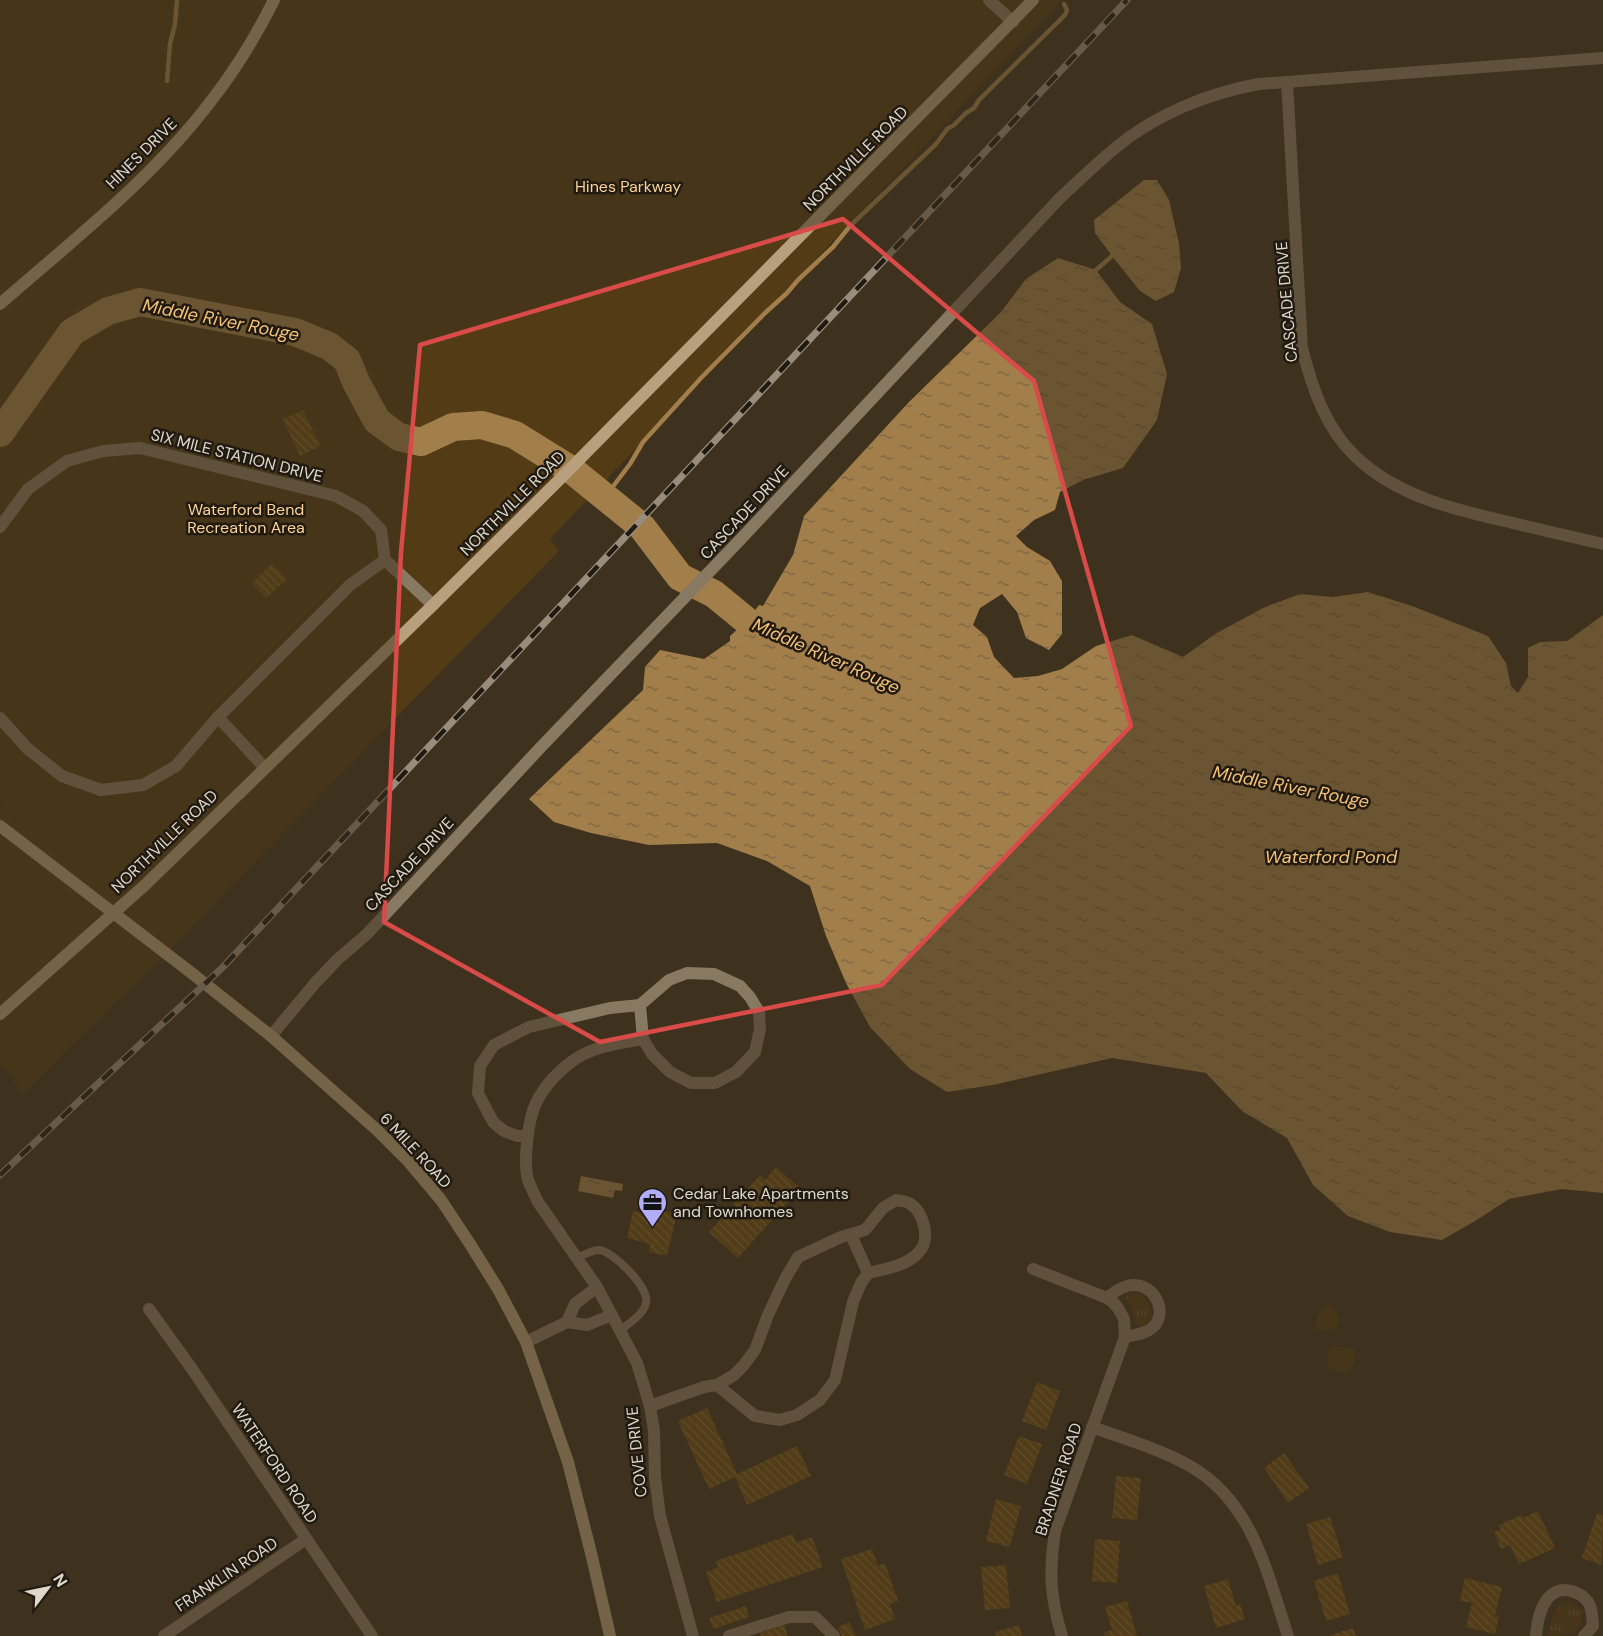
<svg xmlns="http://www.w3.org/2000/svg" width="1603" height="1636" font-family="'DM Sans',sans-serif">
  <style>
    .grass { fill: url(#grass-tufts) }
    .park { fill: #523b15 }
    .water { fill: url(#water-ripples) }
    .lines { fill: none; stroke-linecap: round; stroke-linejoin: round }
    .stream { stroke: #a17e4a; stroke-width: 4.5 }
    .river { stroke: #a17e4a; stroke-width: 28 }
    .building { fill: url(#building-back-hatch) }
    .lane { stroke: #887963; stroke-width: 8 }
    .street { stroke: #887963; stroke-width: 12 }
    .secondary { stroke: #b89f7d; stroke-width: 12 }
    .rail-casing { stroke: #988d7d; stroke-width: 7 }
    .rail { stroke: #201a11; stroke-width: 4.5; stroke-dasharray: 14; stroke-linecap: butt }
    .marked { fill: none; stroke: #d84b49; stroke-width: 4.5; stroke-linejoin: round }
    .labels { text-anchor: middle; stroke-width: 5; stroke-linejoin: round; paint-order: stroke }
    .street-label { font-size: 16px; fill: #e1d8cc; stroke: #201a11 }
    .park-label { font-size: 16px; fill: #fdd397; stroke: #201a11 }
    .poi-label { font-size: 16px; fill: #e1d8cc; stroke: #201a11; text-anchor: start }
    .water-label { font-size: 18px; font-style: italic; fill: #f6c275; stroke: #201a11 }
  </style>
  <defs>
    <pattern id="grass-tufts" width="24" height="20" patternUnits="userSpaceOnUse" patternTransform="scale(1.5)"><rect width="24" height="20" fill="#523b15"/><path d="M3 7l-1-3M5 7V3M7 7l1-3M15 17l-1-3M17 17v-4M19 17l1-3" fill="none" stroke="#6b5736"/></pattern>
    <pattern id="water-ripples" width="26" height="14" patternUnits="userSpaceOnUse" patternTransform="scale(1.5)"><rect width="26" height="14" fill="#a17e4a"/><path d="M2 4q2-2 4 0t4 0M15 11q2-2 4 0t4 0" fill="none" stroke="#806945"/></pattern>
    <pattern id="building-back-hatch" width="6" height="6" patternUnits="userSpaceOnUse" patternTransform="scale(1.5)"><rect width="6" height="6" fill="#6d4d15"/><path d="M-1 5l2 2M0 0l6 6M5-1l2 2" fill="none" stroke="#826636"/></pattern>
  </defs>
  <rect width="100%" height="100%" fill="#3e311d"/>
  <!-- grass -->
  <g class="grass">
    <path d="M1136 1292C1146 1296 1149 1303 1152 1313 1150 1320 1147 1326 1138 1326L1130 1304 1125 1296 1129 1293Z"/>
    <path d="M1565 1602 1574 1603 1582 1610C1585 1634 1567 1636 1548 1636 1551 1623 1552 1608 1565 1602Z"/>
  </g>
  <!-- park -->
  <g class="park">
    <polygon points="0,0 1062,0 550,539 559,551 174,945 23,1094 0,1062 0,807 31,832 0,805"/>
    <path d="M1327 1303 1334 1307 1340 1320 1337 1327 1329 1331 1317 1330C1315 1318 1318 1311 1327 1303Z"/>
    <polygon points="1335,1346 1352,1348 1356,1356 1354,1364 1348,1373 1330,1370 1327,1362 1328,1353"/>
  </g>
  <!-- water -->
  <g class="water">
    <polygon points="1144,180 1157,180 1169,200 1179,243 1181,268 1174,292 1156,301 1140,291 1112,256 1095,233 1094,220"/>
    <polygon points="1058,258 1096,270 1120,302 1152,324 1167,374 1157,420 1123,468 1083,480 1060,492 1055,510 1034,520 1016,536 1027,547 1050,561 1062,581 1062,634 1049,650 1026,638 1017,612 1002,594 980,608 973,625 987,637 994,657 1014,678 1038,676 1062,669 1096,646 1132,635 1183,657 1215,634 1263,608 1300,594 1332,597 1368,592 1412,606 1488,636 1506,663 1511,686 1518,693 1528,677 1528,648 1540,642 1567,641 1603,615 1603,1193 1562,1189 1509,1199 1475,1221 1442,1240 1390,1232 1348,1216 1313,1185 1287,1138 1242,1111 1206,1073 1112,1058 993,1085 947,1092 910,1069 870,1027 846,983 826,936 810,886 767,861 717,843 649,845 591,833 554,822 529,799 643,690 645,667 660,650 704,659 730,641 730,636 747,621 759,605 763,606 793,555 804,516 909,402 1001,312 1026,279"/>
    <polygon points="581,1176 623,1184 622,1191 615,1190 613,1198 578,1191"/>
  </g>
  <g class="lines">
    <!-- stream -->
    <g class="stream">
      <polyline points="167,81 170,44 175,24 177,0"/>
      <polyline points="1096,270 1112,256"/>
      <polyline points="605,497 630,464 643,442 701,378 765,313 787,293 798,280 833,247 850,226 936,144 948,128 953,126 966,113 974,108 979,100 1065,15 1067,10 1064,4"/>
    </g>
    <!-- river -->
    <polyline class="river" points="0,433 72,332 108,311 140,302 295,332 329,346 347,360 356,382 377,421 399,437 421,442 453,427 482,425 515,435 573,471 642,527 680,577 714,594 747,621"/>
  </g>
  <!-- building -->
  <g class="building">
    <polygon points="303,410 320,446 300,456 283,419"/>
    <polygon points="272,564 287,579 266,598 252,583"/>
    <polygon points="776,1167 800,1188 738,1258 709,1232 760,1175 765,1180"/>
    <polygon points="658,1210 677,1214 667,1256 649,1252 650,1244 627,1238 633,1211 656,1217"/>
    <polygon points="1037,1382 1060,1391 1046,1430 1022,1421"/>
    <polygon points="707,1408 737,1474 797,1446 811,1476 747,1505 735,1477 709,1489 678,1421"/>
    <polygon points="1019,1436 1042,1444 1027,1484 1004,1475"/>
    <polygon points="1284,1453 1309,1488 1288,1503 1264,1468"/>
    <polygon points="1116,1476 1141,1478 1137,1520 1112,1518"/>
    <polygon points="996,1499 1021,1506 1010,1547 986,1541"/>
    <polygon points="1538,1511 1555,1548 1519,1564 1510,1545 1501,1549 1494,1532 1501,1529 1499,1525 1521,1515 1523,1518"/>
    <polygon points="1597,1513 1603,1515 1602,1565 1582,1558"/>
    <polygon points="1330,1517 1343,1557 1318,1565 1306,1524"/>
    <polygon points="793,1534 796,1543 812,1537 823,1567 717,1602 706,1572 718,1567 716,1561"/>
    <polygon points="1095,1539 1120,1541 1117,1583 1092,1581"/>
    <polygon points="872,1549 878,1566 885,1563 898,1601 890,1604 895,1619 865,1630 841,1559"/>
    <polygon points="1006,1565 1010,1608 985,1610 981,1567"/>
    <polygon points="1338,1573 1350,1614 1326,1621 1314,1581"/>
    <polygon points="1465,1578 1502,1587 1495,1615 1499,1616 1495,1634 1466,1627 1472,1603 1460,1601"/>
    <polygon points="1228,1579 1236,1606 1240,1604 1245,1619 1216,1628 1204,1586"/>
    <polygon points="1127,1601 1137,1636 1105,1636 1104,1632 1112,1630 1105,1607"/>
    <polygon points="746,1606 749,1617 713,1629 709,1618"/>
    <polygon points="849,1622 856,1636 842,1636 838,1627"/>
    <polygon points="784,1625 788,1636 761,1636 760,1633"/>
    <polygon points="1019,1625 1022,1636 996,1636 995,1632"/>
    <polygon points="1353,1628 1356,1636 1330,1636 1330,1635"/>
  </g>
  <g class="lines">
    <!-- lane -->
    <path class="lane" d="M577 1258C583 1255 592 1250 599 1250 613 1251 650 1288 646 1303 644 1314 629 1323 621 1330"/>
    <!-- street -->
    <g class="street">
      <polyline points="989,0 1013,22"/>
      <path d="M1287 82 1302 348C1312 387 1325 428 1356 457 1397 496 1455 510 1509 522 1541 530 1572 537 1603 544"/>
      <polyline points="0,527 28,489 67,461 103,451 140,448 336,496 363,511 381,530 385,560 433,605"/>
      <polyline points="218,717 265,768"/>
      <polyline points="0,718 28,749 62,776 101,790 143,785 176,766 218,717 350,585 385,560"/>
      <polyline points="640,1005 643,1039"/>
      <path d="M271 1036 316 982 337 960 367 934 540 748 738 542 1059 199C1077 182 1095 165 1114 149 1154 115 1208 93 1259 84L1603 58"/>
      <path d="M527 1136H517L504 1131 493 1122 478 1093 480 1066 494 1045 529 1027 610 1008 640 1005 669 980 687 973 714 974 740 986 750 997 759 1012 760 1029 755 1052 736 1072 715 1083H691L670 1072 652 1054 643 1039C620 1043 596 1046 577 1058 561 1068 544 1086 536 1103 528 1120 524 1157 527 1176 529 1185 534 1193 538 1202L597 1287 637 1363 650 1406 654 1431 655 1477 660 1516 693 1636"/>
      <polyline points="851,1235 868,1273"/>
      <path d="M1033 1269 1107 1298 1112 1301 1118 1308 1124 1319 1125 1337 1055 1531C1049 1572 1050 1597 1062 1636"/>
      <polyline points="597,1287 575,1304 567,1322 587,1325 612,1315"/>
      <path d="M1107 1298C1113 1293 1119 1288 1127 1286 1154 1279 1170 1314 1152 1328 1145 1334 1134 1335 1125 1337"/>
      <polyline points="149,1309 192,1369 372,1636"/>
      <polyline points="526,1342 567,1322"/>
      <path d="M650 1406 704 1387 717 1385 734 1375 743 1366 755 1350 768 1315 785 1279 798 1257 841 1237 865 1230 883 1208 896 1200C899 1201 906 1201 909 1203 924 1212 931 1240 919 1252 907 1266 885 1269 868 1273L861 1283 853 1302 835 1380 820 1400 797 1415 780 1420 755 1416 717 1385"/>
      <path d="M1092 1427C1125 1439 1160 1449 1190 1466 1253 1502 1267 1573 1288 1636"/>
      <polyline points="164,1636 306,1539"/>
      <polyline points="729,1636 789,1617 815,1617 834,1636"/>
      <path d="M1536 1636C1537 1622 1541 1601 1554 1593 1565 1586 1582 1593 1588 1602 1593 1609 1592 1618 1593 1626L1584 1636"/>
    </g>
    <!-- secondary -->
    <g class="secondary">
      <path d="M0 304C73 240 152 179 211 101 236 69 256 36 274 0"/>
      <polyline points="0,826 189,971 271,1036 377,1130 408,1161 441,1200 470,1244 498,1289 526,1342 568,1462 592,1557 610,1636"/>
      <polyline points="0,1014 145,885 433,605 561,478 1033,0"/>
    </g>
    <defs>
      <polyline id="rail" points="0,1175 223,967 1127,0"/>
    </defs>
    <!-- rail casing -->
    <use href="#rail" class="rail-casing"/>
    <!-- rail -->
    <use href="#rail" class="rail"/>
  </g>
  <!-- marked area -->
  <path d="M0 0H1603V1636H0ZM843 219 1034 381 1131 726 882 985 600 1042 384 922 401 552 420 345Z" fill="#3e311d" fill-opacity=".55" fill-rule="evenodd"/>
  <path class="marked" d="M843 219 1034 381 1131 726 882 985 600 1042 384 922 401 552 420 345Z"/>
  <!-- icons -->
  <defs>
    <symbol id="office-pin" viewBox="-11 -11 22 30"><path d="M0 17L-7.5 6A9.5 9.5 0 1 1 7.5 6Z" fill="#b2adf9" stroke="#201a11"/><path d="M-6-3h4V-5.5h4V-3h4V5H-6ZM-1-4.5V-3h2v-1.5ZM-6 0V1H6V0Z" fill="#111"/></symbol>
  </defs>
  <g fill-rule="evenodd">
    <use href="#office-pin" x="636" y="1186" width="33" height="45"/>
  </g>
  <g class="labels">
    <!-- street labels -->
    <g class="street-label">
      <text transform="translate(141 153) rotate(-45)" y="6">HINES DRIVE</text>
      <text transform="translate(855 158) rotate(-45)" y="6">NORTHVILLE ROAD</text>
      <text transform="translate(1286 302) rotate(-95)" y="6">CASCADE DRIVE</text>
      <text transform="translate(237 455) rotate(14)" y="6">SIX MILE STATION DRIVE</text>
      <text transform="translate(512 503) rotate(-45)" y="6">NORTHVILLE ROAD</text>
      <text transform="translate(744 512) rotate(-47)" y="6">CASCADE DRIVE</text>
      <text transform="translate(164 841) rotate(-44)" y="6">NORTHVILLE ROAD</text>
      <text transform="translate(409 864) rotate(-47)" y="6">CASCADE DRIVE</text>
      <text transform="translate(416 1150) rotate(47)" y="6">6 MILE ROAD</text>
      <text transform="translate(636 1452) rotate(-96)" y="6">COVE DRIVE</text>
      <text transform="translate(275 1463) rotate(56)" y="6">WATERFORD ROAD</text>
      <text transform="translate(1058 1479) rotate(-72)" y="6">BRADNER ROAD</text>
      <text transform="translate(226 1574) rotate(-34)" y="6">FRANKLIN ROAD</text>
    </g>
    <!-- park labels -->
    <g class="park-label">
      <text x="628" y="192">Hines Parkway</text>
      <text x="246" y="515">Waterford Bend<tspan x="246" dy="18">Recreation Area</tspan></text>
    </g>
    <!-- poi labels -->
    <g class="poi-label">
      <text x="673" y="1199">Cedar Lake Apartments<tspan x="673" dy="18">and Townhomes</tspan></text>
    </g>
    <!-- water labels -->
    <g class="water-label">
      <text transform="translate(221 320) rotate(11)" y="6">Middle River Rouge</text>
      <text transform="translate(826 656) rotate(24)" y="6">Middle River Rouge</text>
      <text transform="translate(1291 787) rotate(11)" y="6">Middle River Rouge</text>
      <text x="1331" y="863">Waterford Pond</text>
    </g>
  </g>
  <!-- north arrow -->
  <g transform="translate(48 1588) rotate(58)" stroke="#201a11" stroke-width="4.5" paint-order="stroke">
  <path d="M0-4.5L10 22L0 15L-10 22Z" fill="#e1d8cc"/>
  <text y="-9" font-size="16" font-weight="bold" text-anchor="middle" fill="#e1d8cc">N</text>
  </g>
</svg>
